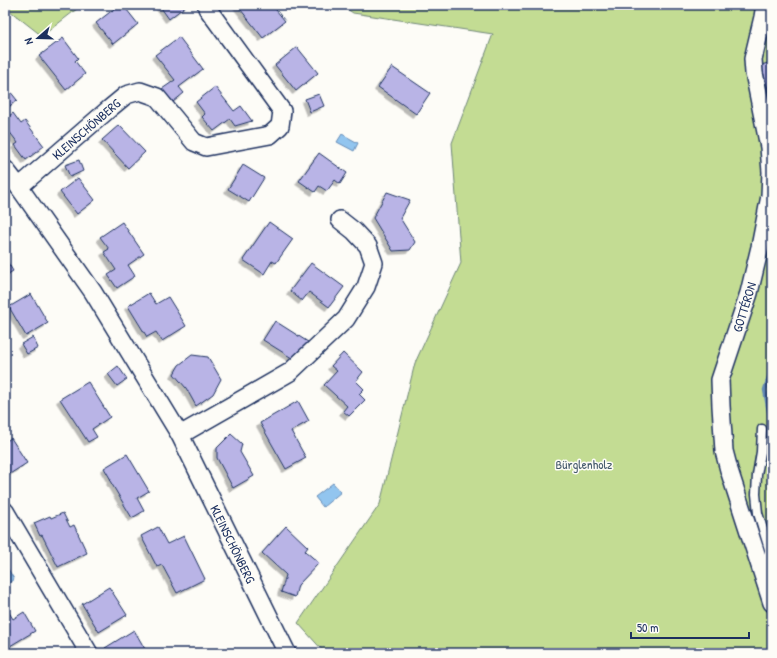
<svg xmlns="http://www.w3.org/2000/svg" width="777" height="658" font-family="'Patrick Hand',sans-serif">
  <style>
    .green { fill: #c3dc93; stroke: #6f8678 }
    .water { fill: #92c5ef; stroke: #6289b5 }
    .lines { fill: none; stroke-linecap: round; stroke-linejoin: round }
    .stream { stroke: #6289b5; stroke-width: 4.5 }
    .building { fill: #b9b4e6; stroke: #1b2f5e; filter: url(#shadow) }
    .service-casing { stroke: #1b2f5e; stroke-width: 11 }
    .minor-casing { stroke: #1b2f5e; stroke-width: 20 }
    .service { stroke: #fdfcf7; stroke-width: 8 }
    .minor { stroke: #fdfcf7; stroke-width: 17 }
    .labels { text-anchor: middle; stroke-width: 3; stroke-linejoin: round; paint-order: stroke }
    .street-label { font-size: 13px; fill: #1b2f5e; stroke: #fdfcf7 }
    .park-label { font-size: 13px; fill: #455a6b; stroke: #fdfcf7 }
  </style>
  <defs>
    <filter id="shadow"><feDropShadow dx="-3.5" dy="3.5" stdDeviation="0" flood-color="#0004"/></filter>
  </defs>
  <rect width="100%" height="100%" fill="#fdfcf7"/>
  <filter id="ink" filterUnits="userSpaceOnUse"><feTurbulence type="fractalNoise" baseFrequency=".025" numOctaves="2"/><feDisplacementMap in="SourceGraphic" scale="8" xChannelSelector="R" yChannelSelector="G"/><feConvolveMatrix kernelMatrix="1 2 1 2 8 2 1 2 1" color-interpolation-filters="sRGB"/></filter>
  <g filter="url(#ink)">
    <!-- green -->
    <g class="green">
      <polygon points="5,5 82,5 42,36 5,7"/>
      <polygon points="341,5 772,5 772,653 325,653 298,623 380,504 415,363 461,263 452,143 493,34 353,13"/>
    </g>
    <!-- water -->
    <g class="water">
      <polygon points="342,134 358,143 354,151 337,142"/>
      <polygon points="333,483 341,492 323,507 315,497"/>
      <polygon points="5,564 14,579 6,585 5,583"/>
    </g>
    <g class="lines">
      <!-- stream -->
      <polyline class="stream" points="772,368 765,390 772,427"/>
    </g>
    <!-- building -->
    <g class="building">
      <polygon points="119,5 123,5 138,24 113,44 96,23"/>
      <polygon points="159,5 187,5 169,19"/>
      <polygon points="237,5 272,5 285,21 263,38"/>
      <polygon points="179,37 203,69 179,87 184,93 173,102 162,89 175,80 155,55"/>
      <polygon points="63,38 78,58 75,61 85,74 66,90 39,56"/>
      <polygon points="297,47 318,73 296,91 275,65"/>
      <polygon points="772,62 772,99 771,99 761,65"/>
      <polygon points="392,67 430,93 416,114 378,87"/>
      <polygon points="5,85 17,100 5,110"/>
      <polygon points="215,87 234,111 241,106 252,121 235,126 230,119 214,131 202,117 205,114 196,102"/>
      <polygon points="319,94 324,106 310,112 305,99"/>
      <polygon points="13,113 21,124 25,121 44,146 26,160 15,145 18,143 5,126 5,119"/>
      <polygon points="119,125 145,152 128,168 102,140"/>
      <polygon points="319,153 347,173 340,184 335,180 327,191 319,186 315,192 299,181"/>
      <polygon points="79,160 83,171 70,177 65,165"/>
      <polygon points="243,165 264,178 249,202 228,189"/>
      <polygon points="78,178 95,200 77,214 60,192"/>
      <polygon points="387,192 410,200 400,218 415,242 410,250 393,251 373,218"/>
      <polygon points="122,222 144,254 128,265 135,276 117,288 108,275 116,270 104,252 109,249 100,237"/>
      <polygon points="269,222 293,239 276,263 272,261 264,274 243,260"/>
      <polygon points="5,258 13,271 5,276"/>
      <polygon points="311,263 344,287 329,307 309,292 302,301 290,291"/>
      <polygon points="149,293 156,304 168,297 186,326 162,341 156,332 147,337 128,306"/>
      <polygon points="31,294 48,323 26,336 9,307"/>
      <polygon points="275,321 308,342 295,360 263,340"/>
      <polygon points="33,337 38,348 27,354 21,344"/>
      <polygon points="343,353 363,372 356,381 364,389 359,394 365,400 349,416 343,411 347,406 324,385 337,371 331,366"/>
      <polygon points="192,355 208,357 221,379 213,394 196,406 186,388 174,374 179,365"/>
      <polygon points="118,366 127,379 117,386 108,374"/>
      <polygon points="88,382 110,417 92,429 97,437 88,442 60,399"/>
      <polygon points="298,401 309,421 291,431 306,458 286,469 260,423"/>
      <polygon points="231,434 242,444 240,452 254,476 233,488 217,458 217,448"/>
      <polygon points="11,438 27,463 5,477 5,442"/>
      <polygon points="127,454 149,491 137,498 144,511 132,518 110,481 111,480 104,468"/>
      <polygon points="63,513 70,527 74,525 87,553 58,567 42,535 40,536 34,523 50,516 51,518"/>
      <polygon points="286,526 308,547 305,551 319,563 298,585 295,597 281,592 286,575 262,553"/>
      <polygon points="158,527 167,544 184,536 205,579 177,593 162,565 157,567 141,536"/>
      <polygon points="109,587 127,615 99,632 82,604"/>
      <polygon points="5,606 13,619 24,612 35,631 5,649"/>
      <polygon points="134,630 145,649 139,653 108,653 105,648"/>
      <polygon points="234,648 236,653 224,653"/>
    </g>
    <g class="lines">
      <defs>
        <polyline id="service" points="762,572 769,563 769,549 758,513 756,494 757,475 761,452 762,429"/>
        <g id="minor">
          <polyline points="765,5 763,17 753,59 754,73 769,147 771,172 770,196 760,247 749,293 720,380 721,406 724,451 729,470 772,603"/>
          <polyline points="5,169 19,187 93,292 180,435 287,653"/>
          <polyline points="19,187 109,109 126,95 140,91 157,97 194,142 206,147 270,135 280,126 282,111 207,8"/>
          <polyline points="180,435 290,372 346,319 366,287 374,263 368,246 354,231 340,220"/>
          <polyline points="5,511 89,653"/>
        </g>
      </defs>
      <!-- service casing -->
      <use href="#service" class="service-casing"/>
      <!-- minor casing -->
      <use href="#minor" class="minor-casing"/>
      <!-- service -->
      <use href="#service" class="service"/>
      <!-- minor -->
      <use href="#minor" class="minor"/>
    </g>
  </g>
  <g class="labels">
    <!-- street labels -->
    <g class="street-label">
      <text transform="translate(86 129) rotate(-41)" y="5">KLEINSCHÖNBERG</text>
      <text transform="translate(744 307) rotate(-73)" y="5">GOTTÉRON</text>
      <text transform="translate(233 544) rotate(64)" y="5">KLEINSCHÖNBERG</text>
    </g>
    <!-- park labels -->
    <g class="park-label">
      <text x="584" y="469">Bürglenholz</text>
    </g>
  </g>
  <!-- margin -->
  <rect width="777" height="658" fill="none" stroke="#fdfcf7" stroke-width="20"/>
  <rect x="10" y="10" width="757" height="638" fill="none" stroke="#1b2f5e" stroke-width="1.5" filter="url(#ink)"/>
  <!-- north arrow -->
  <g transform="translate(38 38) rotate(250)" stroke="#fdfcf7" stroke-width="3" paint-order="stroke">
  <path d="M0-3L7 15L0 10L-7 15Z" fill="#1b2f5e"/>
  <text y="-6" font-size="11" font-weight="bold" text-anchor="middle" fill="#1b2f5e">N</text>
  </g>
  <!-- scale -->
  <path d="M631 632v6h118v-6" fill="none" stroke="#1b2f5e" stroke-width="2"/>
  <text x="637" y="632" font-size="12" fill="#1b2f5e" stroke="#fdfcf7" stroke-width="3" paint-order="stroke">50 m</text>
</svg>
